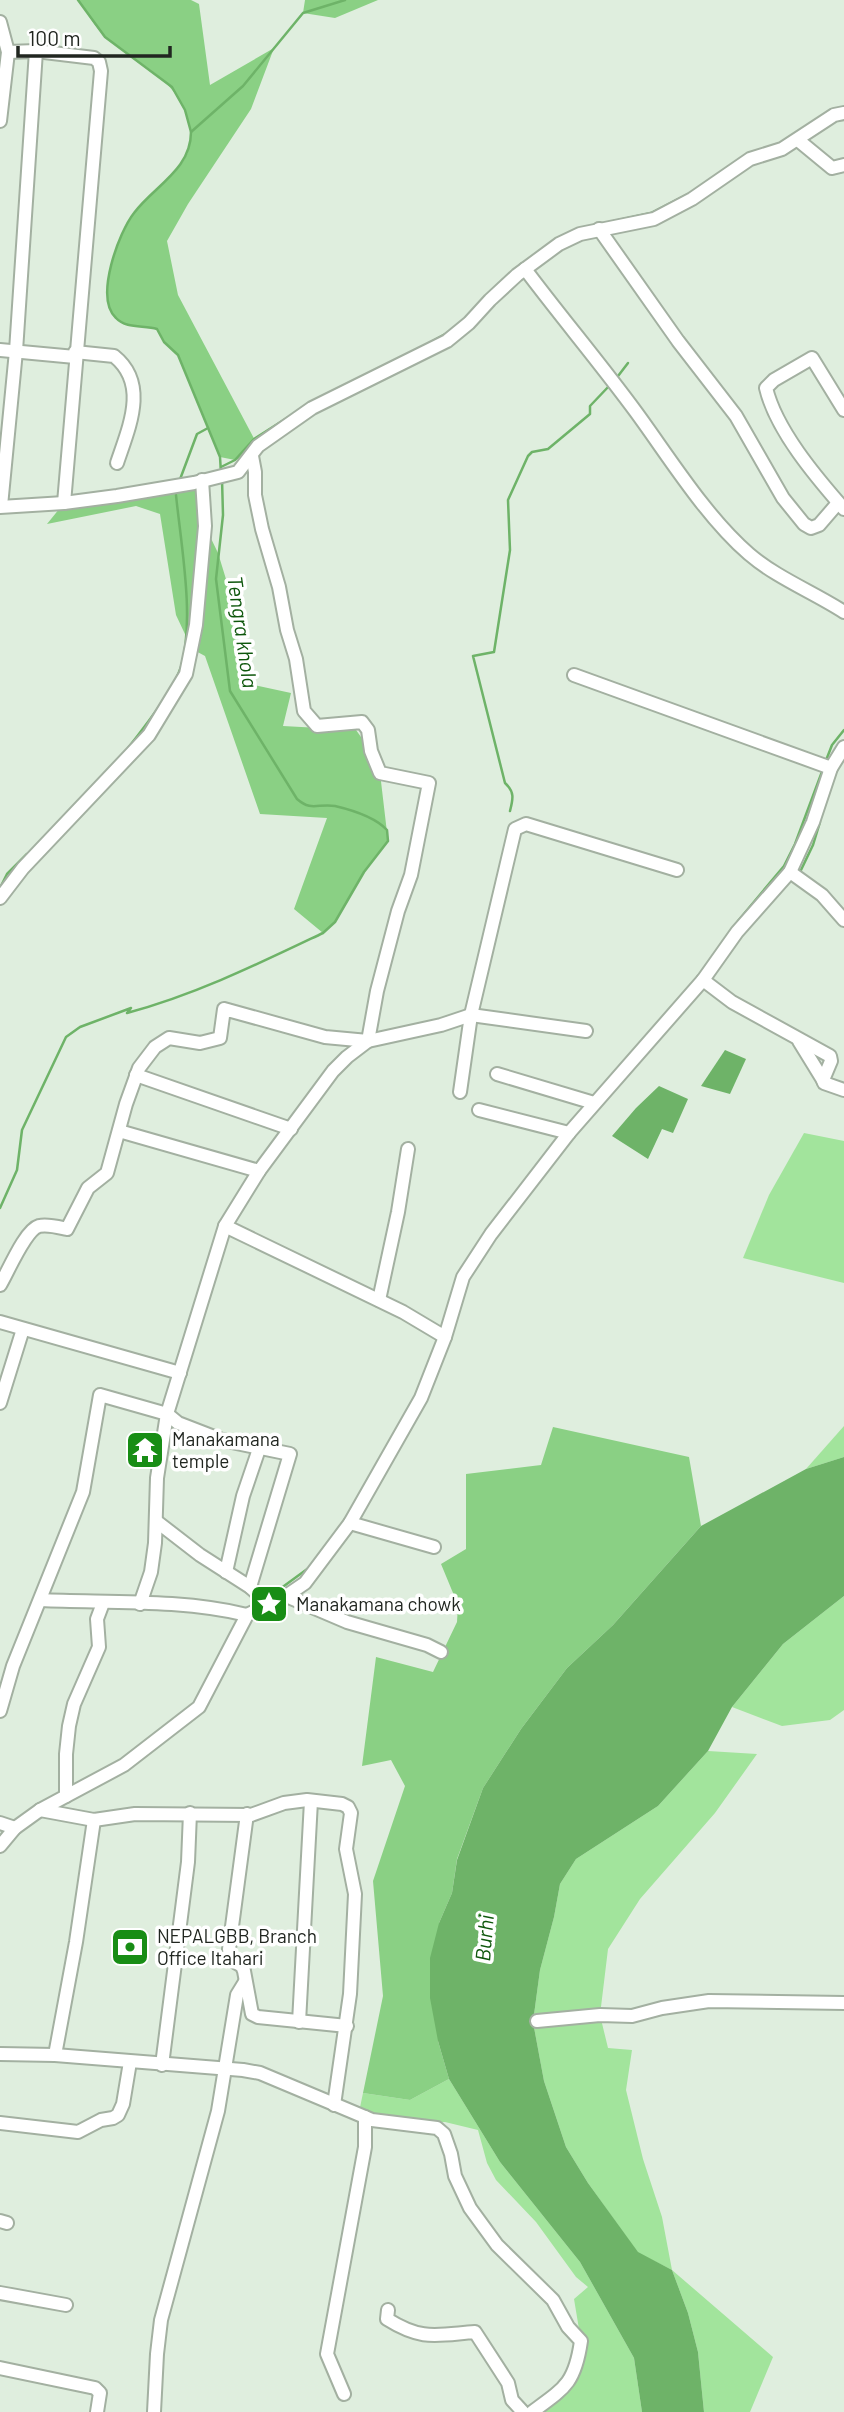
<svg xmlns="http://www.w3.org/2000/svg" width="844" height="2412" font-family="Barlow,sans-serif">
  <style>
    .green { fill: #a2e49c }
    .forest { fill: #8ad084 }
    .water { fill: #6eb368 }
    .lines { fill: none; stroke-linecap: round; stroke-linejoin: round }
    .stream { stroke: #6eb368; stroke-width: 2.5 }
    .minor-casing { stroke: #a3b0a1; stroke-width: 16 }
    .minor { stroke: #fff; stroke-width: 12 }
    .labels { text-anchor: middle; stroke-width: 7; stroke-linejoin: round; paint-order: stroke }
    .poi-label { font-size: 19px; fill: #212620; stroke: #fff; text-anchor: start }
    .water-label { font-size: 21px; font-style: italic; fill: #0e570c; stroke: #fff }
  </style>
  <rect width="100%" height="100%" fill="#dfeede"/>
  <!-- green -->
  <g class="green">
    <polygon points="804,1133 844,1141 844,1283 743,1258 769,1195"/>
    <polygon points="844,1426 844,1457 806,1469"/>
    <polygon points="844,1596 844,1710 830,1720 782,1726 732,1707 783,1644"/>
    <polygon points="708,1751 757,1754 715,1813 640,1899 608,1949 600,2015 608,2048 632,2050 626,2090 643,2159 662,2217 672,2270 773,2357 750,2412 704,2412 698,2352 688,2313 672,2270 638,2253 588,2183 566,2147 544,2081 533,2022 540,1970 554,1917 560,1884 576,1859 658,1806"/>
    <polygon points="449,2079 500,2162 580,2262 634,2358 642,2412 532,2412 570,2382 581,2341 574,2299 588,2287 576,2277 536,2222 496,2180 487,2163 478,2130 445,2122 431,2123 358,2117 363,2093 410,2100"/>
  </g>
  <!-- forest -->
  <g class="forest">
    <path d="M78 0H191L199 4 210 85 274 48 251 109 188 204 167 241 178 295 258 446 252 456 235 460 220 457 178 355 164 342 157 329C144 325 127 328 116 319 93 298 119 234 133 214 151 188 197 168 190 129 181 79 142 68 107 38 95 28 87 12 78 0Z"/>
    <polygon points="305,0 378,0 335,18 303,13"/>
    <polygon points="202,480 205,526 218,553 233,602 245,683 291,693 283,726 356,730 371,751 380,773 388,841 364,872 335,922 323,933 294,909 327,818 260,814 205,656 192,649 176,615 160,514 136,506 47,524 64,503"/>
    <polygon points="553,1427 689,1457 701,1526 613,1625 567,1668 521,1729 483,1788 457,1859 452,1893 439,1923 438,2041 449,2079 410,2100 363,2093 383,1996 373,1881 405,1786 391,1760 362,1766 376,1657 433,1672 457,1622 458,1605 441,1564 466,1549 466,1474 541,1465"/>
  </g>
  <!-- water -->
  <g class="water">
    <polygon points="725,1050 746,1059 730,1094 701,1086"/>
    <polygon points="659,1086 688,1099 673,1133 662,1129 648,1159 612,1136 636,1108"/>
    <polygon points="844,1457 844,1596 783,1644 732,1707 708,1751 658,1806 576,1859 560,1884 554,1917 540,1970 533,2022 544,2081 566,2147 588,2183 638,2252 672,2270 688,2313 698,2352 704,2412 642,2412 634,2358 580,2262 500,2162 449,2079 438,2041 430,1998 430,1958 439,1923 452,1893 457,1860 483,1788 521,1729 567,1668 613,1625 701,1526 806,1469"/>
  </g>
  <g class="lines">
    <!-- stream -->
    <g class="stream">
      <polyline points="78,0 105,37 172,87 185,110 191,132"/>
      <polyline points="816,120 831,110"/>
      <polyline points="591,226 651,213 690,193"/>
      <polyline points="429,343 447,333"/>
      <polyline points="615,380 628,363"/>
      <polyline points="221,467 235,460 254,439 290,416"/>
      <path d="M221 473 220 457 178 355 164 342 157 329C144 325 126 329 116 318 94 298 119 232 134 213 154 186 191 170 191 132L243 86 303 13 345 0"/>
      <polyline points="179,482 197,434 208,428"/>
      <path d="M128 748C144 728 173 691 181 667 195 619 181 545 176 495"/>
      <polyline points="825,763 832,745 844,730"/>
      <path d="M510 811C513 799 515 792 505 783L473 656 494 652 510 550 508 500 528 456 532 452 548 449 590 414V406L610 385"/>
      <polyline points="801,870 813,845 820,822"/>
      <polyline points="0,888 7,874 27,854"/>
      <polyline points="738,921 784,866 795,844 823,769"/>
      <path d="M0 1208 17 1170 22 1130 66 1037 80 1027 131 1008 127 1013C195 995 260 963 323 933L335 922 364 872 388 841 387 830C375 817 352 810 335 806 318 803 312 812 297 799L230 691 216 579 223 515 222 479"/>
      <polyline points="273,1594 310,1567"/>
    </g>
    <defs>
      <g id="minor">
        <polyline points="0,22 8,52 0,121"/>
        <polyline points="8,52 36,51 94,58 99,62 101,71 64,503"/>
        <polyline points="798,140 832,168 844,165"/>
        <polyline points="599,229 678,341 736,416 783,498 804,524 811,528 819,525 838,503"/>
        <path d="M525 269C561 317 600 363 636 412 669 457 706 517 749 554 777 578 813 592 844 612"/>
        <polyline points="0,350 75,357"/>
        <path d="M75 352 114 356C149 384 129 427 117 463"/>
        <polyline points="1,506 16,351 36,51"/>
        <polyline points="0,507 64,503 117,496 194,483 238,472 258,446 312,408 447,341 469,323 490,300 517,275 559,244 580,234 654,219 692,199 750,159 782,149 834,115 844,113"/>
        <path d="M844 509C816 477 776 430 766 388L774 380 812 358 844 410"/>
        <polyline points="574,675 831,768"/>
        <polyline points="790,872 822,895 844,920"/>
        <polyline points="0,898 23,868 149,735 186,674 196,625 205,526 202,480"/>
        <polyline points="703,980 732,1002 830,1056 831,1061 823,1080 824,1083 844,1090"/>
        <polyline points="799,1041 823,1080"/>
        <polyline points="497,1074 594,1103"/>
        <polyline points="136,1075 291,1129"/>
        <polyline points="460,1092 471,1015 515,829 526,824 677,870"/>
        <polyline points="479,1110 569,1133"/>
        <polyline points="119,1131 259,1171"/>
        <polyline points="225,1226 403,1312 445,1337"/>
        <path d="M0 1285C8 1272 25 1230 39 1226 48 1224 58 1227 67 1229L88 1188 107 1173 126 1104 139 1068 155 1047 169 1038 200 1043 220 1038 224 1009 325 1037 368 1041 441 1025 471 1015 586 1031"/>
        <polyline points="379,1300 398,1212 408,1149"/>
        <polyline points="0,1322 180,1373"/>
        <polyline points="0,1403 23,1329"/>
        <polyline points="156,1521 200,1555 250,1587 269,1604"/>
        <polyline points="350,1523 434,1547"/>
        <polyline points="226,1572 243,1496 259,1449"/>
        <polyline points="286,1596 347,1622 427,1645 441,1652"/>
        <path d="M41 1600C107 1603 182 1599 247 1615"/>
        <polyline points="140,1604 151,1572 155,1543 157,1478 167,1414 225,1226 259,1171 333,1071 347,1057 368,1041 377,991 398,911 411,875 429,783 380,773 371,751 368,730 362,722 317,726 304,711 296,659 287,630 279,587 262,529 255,495 255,472 252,456"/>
        <polyline points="0,1711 13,1666 83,1492 100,1395 167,1414 178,1423 222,1440 290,1454 250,1587"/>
        <polyline points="66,1796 66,1754 69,1726 74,1704 99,1647 97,1619 103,1603"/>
        <polyline points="40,1810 94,1820 135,1814 251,1815 284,1803 307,1800 342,1804 348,1807 351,1813 346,1849 355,1894 350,1994 334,2105"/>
        <polyline points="247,1814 229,1949 230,1959 242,1966 244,1971 252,2014 258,2017 347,2026"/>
        <polyline points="0,1823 15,1828"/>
        <polyline points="0,1846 15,1828 40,1810 124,1765 199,1707 247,1615 286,1596 305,1583 350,1523 421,1398 445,1337 463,1277 491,1234 569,1133 703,980 737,932 790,872 813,822 831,768 844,747"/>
        <polyline points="537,2021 600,2015 632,2016 662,2008 709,2001 844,2003"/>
        <polyline points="299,2022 311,1801"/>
        <path d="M0 2054 55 2055 243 2070 260 2073 372 2120 437 2128 444 2134 451 2154 455 2176 470 2208 497 2245 553 2300 568 2327 581 2341C575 2383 565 2388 532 2412"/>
        <polyline points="55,2055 76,1942 94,1820"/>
        <polyline points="162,2065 188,1862 190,1813"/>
        <polyline points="0,2123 78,2132 101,2120 113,2118 118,2115 123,2104 130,2062"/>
        <polyline points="0,2221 7,2223"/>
        <polyline points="0,2293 66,2305"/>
        <path d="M388 2310 387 2319C422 2341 436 2335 475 2332L508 2383 512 2400 523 2412"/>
        <polyline points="0,2368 95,2388 100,2393 97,2412"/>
        <polyline points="344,2394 327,2354 365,2147 365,2117"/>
        <polyline points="154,2412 157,2354 161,2320 218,2111 237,1995 245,1982"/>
      </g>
    </defs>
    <!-- minor casing -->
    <use href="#minor" class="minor-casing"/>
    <!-- minor -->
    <use href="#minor" class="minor"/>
  </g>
  <!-- icons -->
  <defs>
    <symbol id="temple-square" viewBox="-11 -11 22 22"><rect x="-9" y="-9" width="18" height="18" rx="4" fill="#188d15" stroke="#fff"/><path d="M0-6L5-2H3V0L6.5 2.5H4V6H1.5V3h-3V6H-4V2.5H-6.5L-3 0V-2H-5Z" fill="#fff"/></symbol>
    <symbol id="sight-square" viewBox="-11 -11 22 22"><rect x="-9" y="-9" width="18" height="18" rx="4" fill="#188d15" stroke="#fff"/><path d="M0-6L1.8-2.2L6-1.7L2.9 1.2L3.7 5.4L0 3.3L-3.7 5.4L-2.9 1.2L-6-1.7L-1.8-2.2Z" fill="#fff"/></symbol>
    <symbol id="bank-square" viewBox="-11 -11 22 22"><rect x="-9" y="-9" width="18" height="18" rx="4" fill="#188d15" stroke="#fff"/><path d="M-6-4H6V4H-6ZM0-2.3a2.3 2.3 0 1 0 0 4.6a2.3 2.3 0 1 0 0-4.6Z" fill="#fff"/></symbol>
  </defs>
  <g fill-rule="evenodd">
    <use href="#temple-square" x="123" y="1428" width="44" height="44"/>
    <use href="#sight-square" x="247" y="1582" width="44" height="44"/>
    <use href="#bank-square" x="108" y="1925" width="44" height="44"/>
  </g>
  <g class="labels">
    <!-- poi labels -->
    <g class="poi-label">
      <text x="172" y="1446">Manakamana<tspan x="172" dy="22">temple</tspan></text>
      <text x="296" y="1611">Manakamana chowk</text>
      <text x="157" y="1943">NEPALGBB, Branch<tspan x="157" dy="22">Office Itahari</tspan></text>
    </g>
    <!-- water labels -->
    <g class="water-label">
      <text transform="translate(242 632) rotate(82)" y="7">Tengra khola</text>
      <text transform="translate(485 1938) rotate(-85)" y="7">Burhi</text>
    </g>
  </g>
  <!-- scale -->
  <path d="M18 46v10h152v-10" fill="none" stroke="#212620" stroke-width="3.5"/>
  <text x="28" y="46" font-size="21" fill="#212620" stroke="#ffffff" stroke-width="5" paint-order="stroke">100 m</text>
</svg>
